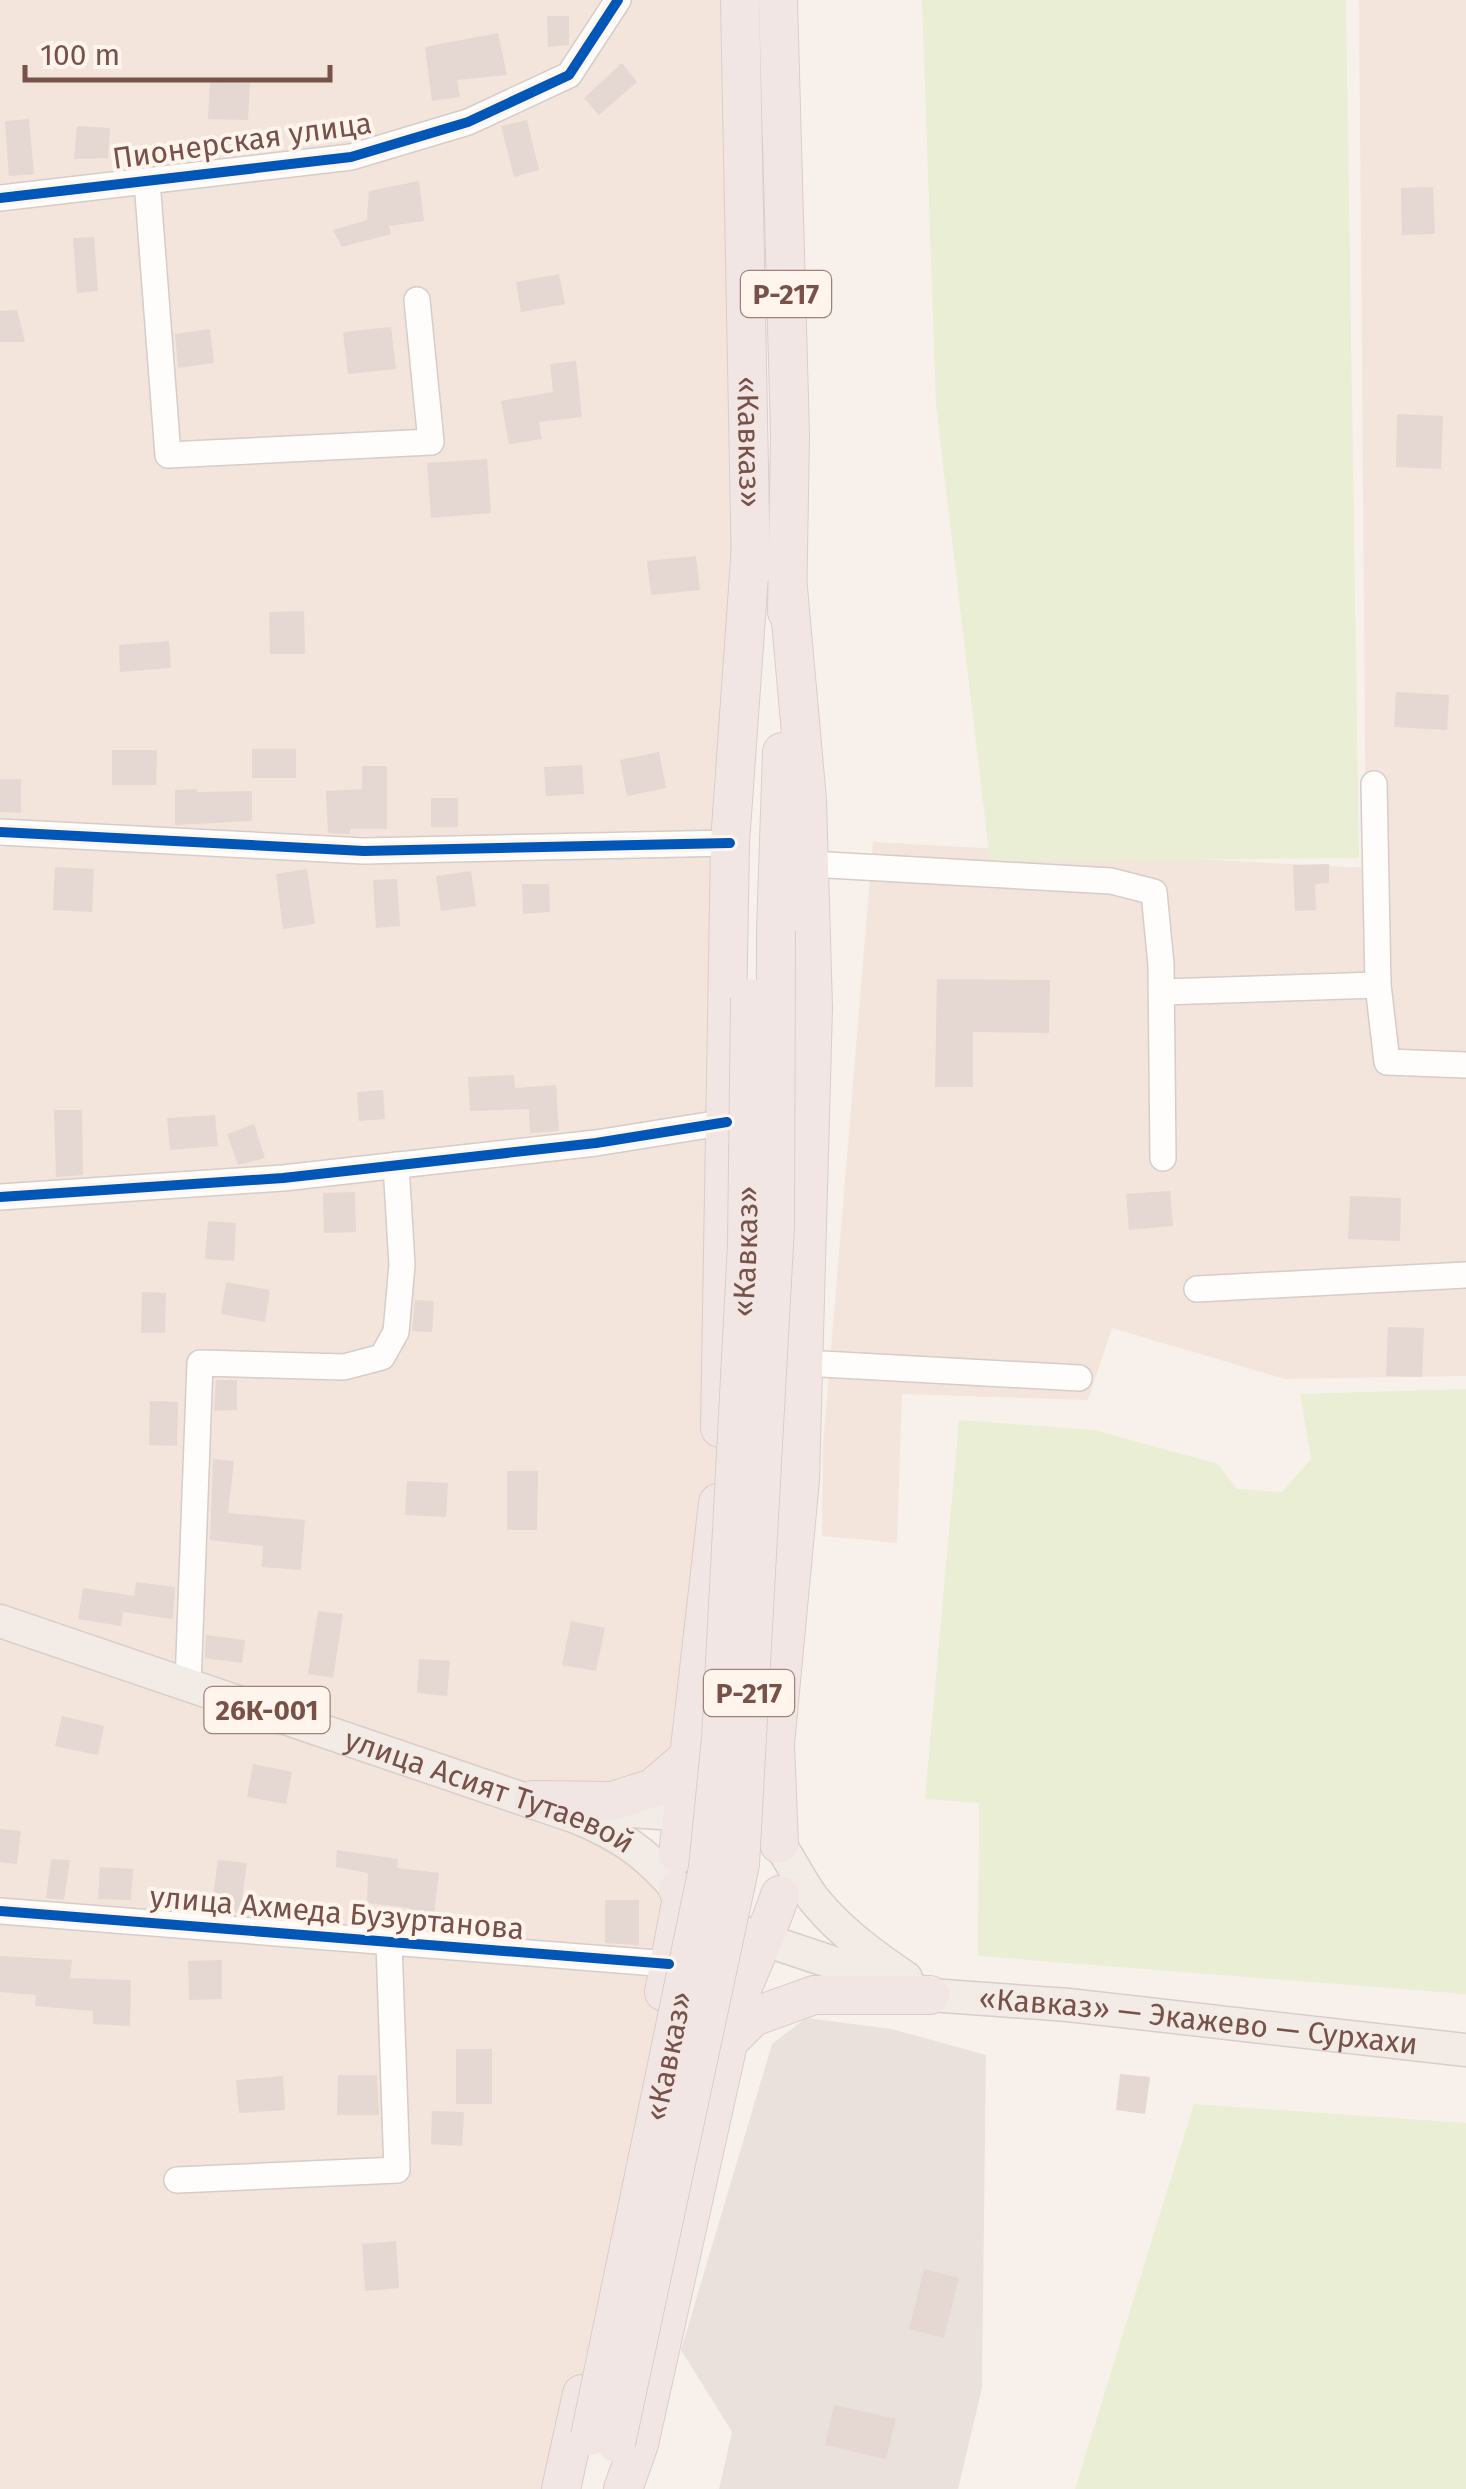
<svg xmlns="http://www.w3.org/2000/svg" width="1466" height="2489" font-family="'Fira Sans',sans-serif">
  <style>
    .residential { fill: #f3e5db }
    .industrial { fill: #ebe1dc }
    .green { fill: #e9eed5 }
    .building { fill: #e5d7d2 }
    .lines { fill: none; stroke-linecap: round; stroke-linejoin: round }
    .minor-casing { stroke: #d6ccc8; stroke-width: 28 }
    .major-casing { stroke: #dacdc9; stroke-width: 35 }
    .highway-casing { stroke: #dacdc9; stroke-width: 40 }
    .minor { stroke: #fefdfc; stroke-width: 25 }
    .major { stroke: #f3ebe5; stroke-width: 32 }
    .highway { stroke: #f2e6e4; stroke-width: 38 }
    .highway-bridge-casing { stroke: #dacdc9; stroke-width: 40; stroke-linecap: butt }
    .highway-bridge { stroke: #f2e6e4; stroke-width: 38 }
    .cycleway-casing { stroke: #fff5ed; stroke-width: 16 }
    .cycleway { stroke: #0057b8; stroke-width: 10 }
    .labels { text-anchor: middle; stroke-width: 8; stroke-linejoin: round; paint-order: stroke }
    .shield { fill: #fff5ed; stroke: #a0827a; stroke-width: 2.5 }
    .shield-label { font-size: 28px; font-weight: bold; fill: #785149 }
    .street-label { font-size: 30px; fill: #785149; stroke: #fff5ed }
  </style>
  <rect width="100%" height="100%" fill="#f8f1eb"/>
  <!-- residential -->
  <g class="residential">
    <polygon points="0,0 740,0 719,1493 689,1757 612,1801 678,1890 657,2031 561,2489 0,2489"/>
    <polygon points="1359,0 1466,0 1466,1376 1285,1379 1112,1328 1088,1400 902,1394 897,1543 822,1536 823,1446 873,842 1366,868"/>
  </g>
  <!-- industrial -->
  <polygon class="industrial" points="806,2018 892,2029 986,2055 982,2388 958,2489 719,2489 732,2432 681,2350 772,2044"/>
  <!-- green -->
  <g class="green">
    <polygon points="922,0 1346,0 1359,858 990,861 936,405"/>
    <polygon points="1466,1389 1466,1994 978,1956 979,1803 925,1799 959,1420 1094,1430 1218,1464 1237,1489 1282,1492 1311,1459 1300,1394"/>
    <polygon points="1194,2104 1466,2123 1466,2489 1075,2489"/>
  </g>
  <!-- building -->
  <g class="building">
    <polygon points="547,16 569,16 569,45 548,47"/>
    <polygon points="498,33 507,75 457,80 460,97 432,101 425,47"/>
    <polygon points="622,63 637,82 599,115 584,98"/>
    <polygon points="210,82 250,83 248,120 208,119"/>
    <polygon points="29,119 34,174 9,176 5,121"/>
    <polygon points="527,120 539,170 514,177 501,126"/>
    <polygon points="77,126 110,128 108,158 74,159"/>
    <polygon points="419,181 424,221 389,226 391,234 342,247 333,230 367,220 369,191"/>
    <polygon points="1433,187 1435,234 1402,235 1401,188"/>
    <polygon points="94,237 98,291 77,293 73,238"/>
    <polygon points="559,274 565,304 521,312 516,282"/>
    <polygon points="17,310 25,342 0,342 0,311"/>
    <polygon points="391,327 396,369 348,374 343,332"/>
    <polygon points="210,329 214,363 178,368 175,334"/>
    <polygon points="576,361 582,417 539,422 542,439 509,444 501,401 553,392 550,364"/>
    <polygon points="1397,414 1443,416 1441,469 1396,467"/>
    <polygon points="487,459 491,513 431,518 427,463"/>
    <polygon points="696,556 700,590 651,595 647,561"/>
    <polygon points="304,611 305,654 270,654 269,612"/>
    <polygon points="169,641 171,668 120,672 119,645"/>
    <polygon points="1396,692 1449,695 1447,730 1394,727"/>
    <rect x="252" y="749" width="44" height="29"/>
    <polygon points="112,750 157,750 156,785 112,785"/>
    <polygon points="659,752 666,788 627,796 620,760"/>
    <polygon points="582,765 584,794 546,796 544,767"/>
    <polygon points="362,766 387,766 387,829 350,829 350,834 328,833 326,791 362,789"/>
    <polygon points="0,779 21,779 21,813 0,812"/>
    <polygon points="197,789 197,792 252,791 252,821 175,825 175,790"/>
    <rect x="431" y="798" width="27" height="29"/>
    <polygon points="1329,864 1329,883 1315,884 1316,910 1295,911 1293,865"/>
    <polygon points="55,867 94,869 92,912 53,910"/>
    <polygon points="307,869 315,924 283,929 276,874"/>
    <polygon points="471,871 476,906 441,911 436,876"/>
    <polygon points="397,879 400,926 376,928 373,880"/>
    <polygon points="522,884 549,884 550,912 523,914"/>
    <polygon points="937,979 1050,980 1049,1033 973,1032 973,1087 935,1087"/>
    <polygon points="514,1075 515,1088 556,1085 559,1131 530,1133 529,1109 470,1111 468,1077"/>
    <polygon points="383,1090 385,1119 359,1121 357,1092"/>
    <polygon points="54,1110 82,1110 83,1175 56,1177"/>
    <polygon points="215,1115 218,1146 170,1150 167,1118"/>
    <polygon points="254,1124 265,1158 238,1165 227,1134"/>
    <polygon points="1170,1191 1173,1226 1129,1230 1126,1194"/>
    <polygon points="355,1192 356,1232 324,1233 323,1193"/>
    <polygon points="1350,1196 1401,1198 1400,1241 1348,1239"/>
    <polygon points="208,1221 236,1223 234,1261 205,1259"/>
    <polygon points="226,1282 270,1290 265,1322 221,1314"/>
    <polygon points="142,1292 166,1293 165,1333 141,1333"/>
    <polygon points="415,1300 434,1301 432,1332 412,1331"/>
    <polygon points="1388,1327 1424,1328 1422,1377 1386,1376"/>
    <polygon points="216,1380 237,1380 237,1410 214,1411"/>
    <polygon points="150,1401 178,1402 177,1446 149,1445"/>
    <polygon points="213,1459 234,1461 228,1513 305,1520 301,1570 262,1567 263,1546 210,1540"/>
    <polygon points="507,1471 538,1471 537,1530 507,1530"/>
    <polygon points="407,1481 448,1483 446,1517 405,1515"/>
    <polygon points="136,1582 175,1587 173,1619 123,1612 121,1626 78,1619 83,1588 134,1596"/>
    <polygon points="318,1611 343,1614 333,1678 308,1674"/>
    <polygon points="571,1621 605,1628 596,1671 562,1665"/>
    <polygon points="206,1635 245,1640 242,1663 205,1658"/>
    <polygon points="419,1659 450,1661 447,1696 417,1693"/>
    <polygon points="62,1716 104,1726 98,1755 55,1746"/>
    <polygon points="253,1764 292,1772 286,1804 247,1797"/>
    <polygon points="0,1829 21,1831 17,1864 0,1862"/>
    <polygon points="337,1850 398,1859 397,1868 439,1873 433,1922 408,1919 409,1908 367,1903 368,1873 336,1867"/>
    <polygon points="51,1859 70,1860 64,1900 46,1898"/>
    <polygon points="218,1860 247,1863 240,1914 211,1911"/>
    <polygon points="100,1867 133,1869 131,1900 98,1899"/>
    <polygon points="605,1900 639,1900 639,1945 605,1943"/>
    <polygon points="0,1956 72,1960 70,1978 131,1980 130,2026 93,2024 93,2011 35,2006 36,1995 0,1992"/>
    <polygon points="222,1960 222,1999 189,2000 188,1961"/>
    <rect x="456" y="2049" width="36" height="55"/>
    <polygon points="1120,2074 1150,2077 1145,2114 1116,2110"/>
    <polygon points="338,2075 377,2075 379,2115 337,2115"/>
    <polygon points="283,2076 285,2110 239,2113 236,2080"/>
    <polygon points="432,2111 464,2112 462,2146 431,2144"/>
    <polygon points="396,2241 399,2288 365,2291 362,2244"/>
    <polygon points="924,2269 959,2278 944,2338 909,2329"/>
    <polygon points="834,2405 896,2419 886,2459 825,2445"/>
  </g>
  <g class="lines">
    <defs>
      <g id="minor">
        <polyline points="147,181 168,455 431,442 417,300"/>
        <polyline points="0,198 351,157 468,122 569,75 618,0"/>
        <polyline points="1374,784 1378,985 1387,1062 1466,1065"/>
        <polyline points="0,832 364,851 730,843"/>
        <polyline points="810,864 1111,881 1154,892 1161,965 1163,1158"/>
        <polyline points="1162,992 1378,985"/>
        <polyline points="0,1197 283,1178 596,1143 727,1122"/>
        <polyline points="1197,1289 1466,1275"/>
        <polyline points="804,1363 1079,1378"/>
        <polyline points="188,1684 200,1363 344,1367 382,1357 396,1332 402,1265 396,1165"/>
        <polyline points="0,1911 669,1964"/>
        <polyline points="177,2180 397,2170 389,1944"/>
      </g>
      <g id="major">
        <path id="s1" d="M0 1621 576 1817C622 1836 646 1853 678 1890"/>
        <polyline points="597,1809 708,1816"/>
        <path d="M763 1827C787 1846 797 1880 817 1903 842 1933 874 1956 906 1978"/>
        <path id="s2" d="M738 1931 930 1995 1068 2005 1466 2050"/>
      </g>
      <g id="highway">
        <path id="s3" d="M740 0 751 572"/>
        <polyline points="778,0 790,434 787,612"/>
        <polyline points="776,931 782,752"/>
        <polyline points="720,1428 730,843 751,546"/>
        <polyline points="533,1800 612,1801 653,1788 689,1757"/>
        <polyline points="779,1844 775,1744 800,1480 813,1008 807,800 788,588"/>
        <polyline points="678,1854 718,1503"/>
        <polyline points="664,1992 682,1898 678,1890"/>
        <polyline points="728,2042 753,2017 814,1995 930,1995"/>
        <polyline points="561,2489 582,2394"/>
        <path d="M623 2489 639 2444 737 2003C750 1966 768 1933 780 1895"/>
      </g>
    </defs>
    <!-- minor casing -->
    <use href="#minor" class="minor-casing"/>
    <!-- major casing -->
    <use href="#major" class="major-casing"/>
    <!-- highway casing -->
    <use href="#highway" class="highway-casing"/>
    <!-- minor -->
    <use href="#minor" class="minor"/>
    <!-- major -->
    <use href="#major" class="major"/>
    <!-- highway -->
    <use href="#highway" class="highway"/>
    <defs>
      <g id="highway-bridge">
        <path id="s4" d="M590 2436 708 1868 721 1739 747 1244 750 998"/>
        <polyline points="616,2443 740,1864 775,1226 776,931"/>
      </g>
    </defs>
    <!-- highway-bridge casing -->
    <use href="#highway-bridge" class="highway-bridge-casing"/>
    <!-- highway-bridge -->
    <use href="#highway-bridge" class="highway-bridge"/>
    <defs>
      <g id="cycleway">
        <polyline points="0,198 351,157 468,122 569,75 618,0"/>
        <polyline points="0,832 364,851 730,843"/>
        <polyline points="0,1197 283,1178 596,1143 727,1122"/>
        <polyline points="0,1911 669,1964"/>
      </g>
    </defs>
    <!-- cycleway casing -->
    <use href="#cycleway" class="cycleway-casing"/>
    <!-- cycleway -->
    <use href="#cycleway" class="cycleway"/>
  </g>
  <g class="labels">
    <!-- shield labels -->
    <g class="shield">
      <rect x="741" y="271" width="90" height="46" rx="8"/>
      <rect x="704" y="1670" width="90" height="46" rx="8"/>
      <rect x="204.5" y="1687" width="125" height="46" rx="8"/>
    </g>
    <g class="shield-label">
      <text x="786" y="304">Р-217</text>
      <text x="749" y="1703">Р-217</text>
      <text x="267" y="1720">26К-001</text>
    </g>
    <!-- street labels -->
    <g class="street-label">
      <text transform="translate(242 141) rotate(-8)" y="10">Пионерская улица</text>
      <text dy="10" stroke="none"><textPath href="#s3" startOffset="442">«Кавказ»</textPath></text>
      <text dy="10" stroke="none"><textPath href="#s4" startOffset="1198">«Кавказ»</textPath></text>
      <text dy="10" stroke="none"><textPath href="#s1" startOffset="518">улица Асият Тутаевой</textPath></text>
      <text transform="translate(337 1913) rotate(5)" y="10">улица Ахмеда Бузуртанова</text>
      <text dy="10" stroke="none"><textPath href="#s2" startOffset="472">«Кавказ» — Экажево — Сурхахи</textPath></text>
      <text dy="10" stroke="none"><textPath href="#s4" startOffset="388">«Кавказ»</textPath></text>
    </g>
  </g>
  <!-- scale -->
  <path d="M25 65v15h305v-15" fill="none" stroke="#785149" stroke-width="5"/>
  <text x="40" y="65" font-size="30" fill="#785149" stroke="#fff5ed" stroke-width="8" paint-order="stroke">100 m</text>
</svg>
